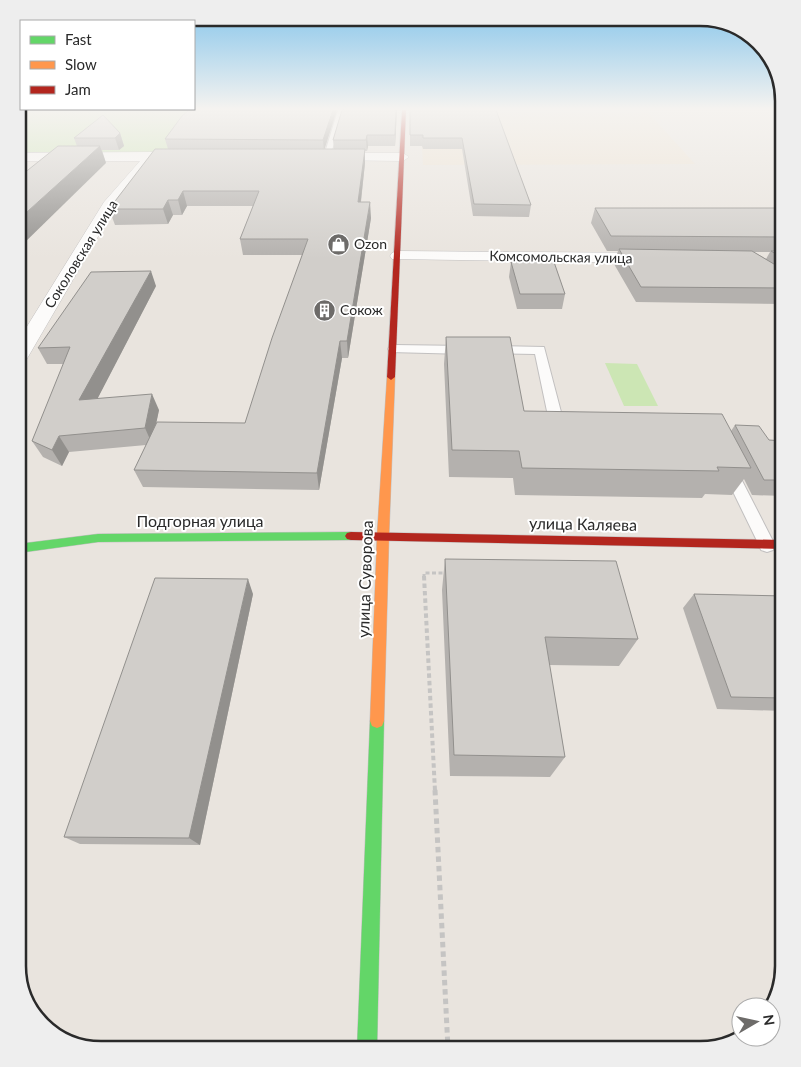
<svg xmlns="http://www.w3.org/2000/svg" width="801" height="1067" font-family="Lato,sans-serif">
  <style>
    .education { fill: #ede2d2 }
    .green { fill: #cce6b4 }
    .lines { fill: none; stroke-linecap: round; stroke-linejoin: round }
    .lane-casing { stroke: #c2c0c0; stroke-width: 2 }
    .street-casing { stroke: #c2c0c0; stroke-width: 1 }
    .fast-casing { stroke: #c2c0c0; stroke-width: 1 }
    .slow-casing { stroke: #c2c0c0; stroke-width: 1 }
    .jam-casing { stroke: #c2c0c0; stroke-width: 1 }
    .path-far2 { stroke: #c5c4c3; stroke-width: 3; stroke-dasharray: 4 2.5; stroke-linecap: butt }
    .path-far1 { stroke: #c5c4c3; stroke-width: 4; stroke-dasharray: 4.5 3; stroke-linecap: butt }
    .path { stroke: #c5c4c3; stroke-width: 5; stroke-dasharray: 5.5 4; stroke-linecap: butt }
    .lane { fill: #fcfbfa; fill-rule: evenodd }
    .street { fill: #fcfbfa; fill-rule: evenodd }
    .fast { fill: #63d668; fill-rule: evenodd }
    .slow { fill: #ff974d; fill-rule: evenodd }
    .jam { fill: #b3261e; fill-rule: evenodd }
    .wall { fill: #b4b1ae; fill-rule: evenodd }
    .shaded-wall { fill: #92908d }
    .building { fill: #d1ceca; stroke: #92908d }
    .labels { text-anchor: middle; stroke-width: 4; stroke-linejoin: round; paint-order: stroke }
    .far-poi-label { font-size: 14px; fill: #2a2a2a; stroke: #fff; text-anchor: start }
    .far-street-label { font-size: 14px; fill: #2a2a2a; stroke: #fff }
    .street-label { font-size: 16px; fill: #2a2a2a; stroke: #fff }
    .rim { fill: none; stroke: #2a2a2a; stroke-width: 2.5 }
  </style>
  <rect width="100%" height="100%" fill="#e9e4de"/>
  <!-- education -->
  <polygon class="education" points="420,110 646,110 695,164 423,165"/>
  <!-- green -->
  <g class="green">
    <polygon points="18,110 240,110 209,152 18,153"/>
    <polygon points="605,363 637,364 658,406 624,406"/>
  </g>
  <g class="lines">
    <defs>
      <g id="lane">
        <polygon points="338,110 344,110 330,157 323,159"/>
        <polygon points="394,345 466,346 472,350 466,354 390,352 388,349 390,346"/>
        <polygon points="491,346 544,347 561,412 577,413 579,416 577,419 550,419 548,416 535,354 487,353 485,350"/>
        <polygon points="728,462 733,463 735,467 775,545 773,550 767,552 761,550 759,545 721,467 723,463"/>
      </g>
      <g id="street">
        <polygon points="151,152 186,153 192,157 186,161 154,161 117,204 28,357 25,361 18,363 18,341 104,202 140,161 18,161 18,153"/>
        <polygon points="327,153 403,153 409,157 403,161 323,160 321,157 323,154"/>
        <polygon points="398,251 654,253 660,255 662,258 660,261 654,263 392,259 390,256 392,253"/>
      </g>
      <g id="fast">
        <polygon points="351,532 355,533 357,536 355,539 351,540 98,542 18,553 18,544 98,534"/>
        <polygon points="377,714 382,716 384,721 377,1049 357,1049 370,721 372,716"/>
      </g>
      <polygon id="slow" points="391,374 395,377 389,536 384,721 382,726 377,728 372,726 370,721 377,536 387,377"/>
      <g id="jam">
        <polygon points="402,110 406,110 395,377 391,380 387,377"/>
        <polygon points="351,532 783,540 783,549 351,540 347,539 345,536 347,533"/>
      </g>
    </defs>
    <!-- lane casing -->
    <use href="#lane" class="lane-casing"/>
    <!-- street casing -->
    <use href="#street" class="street-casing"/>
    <!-- fast casing -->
    <use href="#fast" class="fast-casing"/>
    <!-- slow casing -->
    <use href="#slow" class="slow-casing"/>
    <!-- jam casing -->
    <use href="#jam" class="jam-casing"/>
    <!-- path-far2 -->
    <polyline class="path-far2" points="424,578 424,573 446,573"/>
    <!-- path-far1 -->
    <polyline class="path-far1" points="424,576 435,791"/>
    <!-- path -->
    <polyline class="path" points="435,790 448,1049"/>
    <!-- lane -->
    <use href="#lane" class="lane"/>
    <!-- street -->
    <use href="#street" class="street"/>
    <!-- fast -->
    <use href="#fast" class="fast"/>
    <!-- slow -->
    <use href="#slow" class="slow"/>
    <!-- jam -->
    <use href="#jam" class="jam"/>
  </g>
  <!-- wall -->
  <g class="wall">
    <polygon points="189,110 337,110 324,149 334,149 333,140 342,110 397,110 395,146 368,146 367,151 365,151 365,163 361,202 371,218 348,358 342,358 319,490 143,487 134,470 146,445 69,452 62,466 43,457 32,441 64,364 47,364 38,348 156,286 97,399 159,410 156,423 245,423 303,255 243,255 240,239 253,206 187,206 182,215 173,215 168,224 115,225 109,209 168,149 165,139"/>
    <polygon points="410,110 496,110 531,205 529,217 473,216 462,149 423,149 422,146 410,146"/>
    <polygon points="120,133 124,146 119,150 102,150 106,163 77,146 74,138"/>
    <path d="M595 208H784V304L636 302 614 264 618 251H607L591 223ZM754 252H770L766 259Z"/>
    <polygon points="511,262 565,294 562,309 517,309 509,277"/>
    <polygon points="446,337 524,411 731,431 735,425 769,440 784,441 784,496 752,495 744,479 732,495 705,494 702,498 515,495 513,478 449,477 444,364"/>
    <polygon points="445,559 638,639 619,666 549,665 565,757 550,777 450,776 442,590"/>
    <polygon points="253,594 200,845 80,844 64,837"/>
    <polygon points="694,594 784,596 784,711 717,709 683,608"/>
  </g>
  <!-- shaded-wall -->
  <g class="shaded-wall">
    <polygon points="333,110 337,110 324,151 323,140"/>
    <polygon points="396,110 397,110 395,146 395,135"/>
    <polygon points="120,133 124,146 119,150 115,138"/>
    <polygon points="367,135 368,146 367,151 366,140"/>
    <polygon points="100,146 106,163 18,249 18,220"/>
    <polygon points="365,149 365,163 359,217 358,202"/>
    <polygon points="183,191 187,206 182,215 178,200"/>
    <polygon points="168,200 173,215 168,224 163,209"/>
    <polygon points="370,202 371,218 348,358 347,341"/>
    <polygon points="151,271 156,286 88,417 79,400"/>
    <polygon points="340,341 342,358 319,490 317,473"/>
    <polygon points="152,394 159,410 152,444 145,428"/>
    <polygon points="59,436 69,452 62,466 52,450"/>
    <polygon points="248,579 253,594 200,845 189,838"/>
  </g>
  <!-- building -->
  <g class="building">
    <polygon points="189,110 333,110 323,140 165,139 182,116"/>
    <polygon points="342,110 396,110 395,135 367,135 366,140 333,140"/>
    <polygon points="410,110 496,110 531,205 474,204 462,138 423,138 423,135 410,135"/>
    <polygon points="103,115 120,133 115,138 74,138"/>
    <polygon points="58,146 100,146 18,220 18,178"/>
    <polygon points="155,149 365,149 358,202 370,202 347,341 340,341 317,473 134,470 157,422 245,423 272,338 308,239 240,239 259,191 183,191 178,200 168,200 163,209 109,209"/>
    <polygon points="595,208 784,208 784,237 611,236"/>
    <polygon points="619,249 752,251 784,270 784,288 641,287"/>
    <polygon points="771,251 784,251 784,259"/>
    <polygon points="511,262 554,262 565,294 520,294"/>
    <polygon points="151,271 79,400 152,394 145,428 59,436 52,450 32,441 70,347 38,348 91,272"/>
    <polygon points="446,337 510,337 524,411 722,414 751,468 717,467 719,471 522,468 519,451 452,450"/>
    <polygon points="735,425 759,426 769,440 784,441 784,480 764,480"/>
    <polygon points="445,559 616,561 638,639 545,637 565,757 454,755"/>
    <polygon points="155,578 248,579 189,838 64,837"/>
    <polygon points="694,594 784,596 784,698 731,697"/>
  </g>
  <!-- sky -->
  <linearGradient id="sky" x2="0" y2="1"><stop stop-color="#83c4eb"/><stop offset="0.42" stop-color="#f5f3f0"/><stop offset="1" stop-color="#f5f3f0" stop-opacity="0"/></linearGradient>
  <rect width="801" height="259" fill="url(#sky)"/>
  <!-- icons -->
  <defs>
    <symbol id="shop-disc" viewBox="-11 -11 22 22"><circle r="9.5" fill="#6d6b69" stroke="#fff"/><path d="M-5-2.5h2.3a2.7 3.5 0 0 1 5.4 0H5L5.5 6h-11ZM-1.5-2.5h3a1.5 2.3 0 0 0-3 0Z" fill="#fff"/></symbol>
    <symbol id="building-disc" viewBox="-11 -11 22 22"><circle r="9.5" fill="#6d6b69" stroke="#fff"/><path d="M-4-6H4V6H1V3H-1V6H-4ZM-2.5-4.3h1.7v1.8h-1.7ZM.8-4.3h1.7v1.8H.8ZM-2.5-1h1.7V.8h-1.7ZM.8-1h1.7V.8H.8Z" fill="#fff"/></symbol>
  </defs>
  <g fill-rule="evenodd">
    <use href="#shop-disc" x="326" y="232" width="25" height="25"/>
    <use href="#building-disc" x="312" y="298" width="25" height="25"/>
  </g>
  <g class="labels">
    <!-- far-poi labels -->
    <g class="far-poi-label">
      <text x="354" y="249">Ozon</text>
      <text x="340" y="315">Сокож</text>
    </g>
    <!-- far-street labels -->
    <g class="far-street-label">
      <text transform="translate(81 254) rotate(-58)" y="5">Соколовская улица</text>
      <text transform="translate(561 257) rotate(1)" y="5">Комсомольская улица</text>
    </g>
    <!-- street labels -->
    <g class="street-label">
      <text x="200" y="527">Подгорная улица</text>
      <text transform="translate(583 524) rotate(1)" y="6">улица Каляева</text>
      <text transform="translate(365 579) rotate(-88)" y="6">улица Суворова</text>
    </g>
  </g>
  <!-- crop -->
  <path d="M0 0H801V1067H0ZM101 26H700A75 75 0 0 1 775 101V966A75 75 0 0 1 700 1041H101A75 75 0 0 1 26 966V101A75 75 0 0 1 101 26Z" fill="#eee" fill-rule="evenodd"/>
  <path class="rim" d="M101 26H700A75 75 0 0 1 775 101V966A75 75 0 0 1 700 1041H101A75 75 0 0 1 26 966V101A75 75 0 0 1 101 26Z"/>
  <!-- legend -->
  <rect x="20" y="20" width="175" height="90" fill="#ffffff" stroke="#aaaaaa"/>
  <rect x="30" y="36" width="25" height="8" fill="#63d668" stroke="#aaaaaa"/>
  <text x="65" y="45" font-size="15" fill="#2a2a2a">Fast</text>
  <rect x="30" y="61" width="25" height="8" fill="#ff974d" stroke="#aaaaaa"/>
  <text x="65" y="70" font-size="15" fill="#2a2a2a">Slow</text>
  <rect x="30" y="86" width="25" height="8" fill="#b3261e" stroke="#aaaaaa"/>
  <text x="65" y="95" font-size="15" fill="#2a2a2a">Jam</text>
  <!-- north arrow -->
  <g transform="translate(756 1022) rotate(81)"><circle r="24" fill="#ffffff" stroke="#aaaaaa"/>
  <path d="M0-4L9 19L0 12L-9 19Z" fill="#6d6b69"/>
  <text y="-8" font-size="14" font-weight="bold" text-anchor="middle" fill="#2a2a2a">N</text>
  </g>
</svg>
